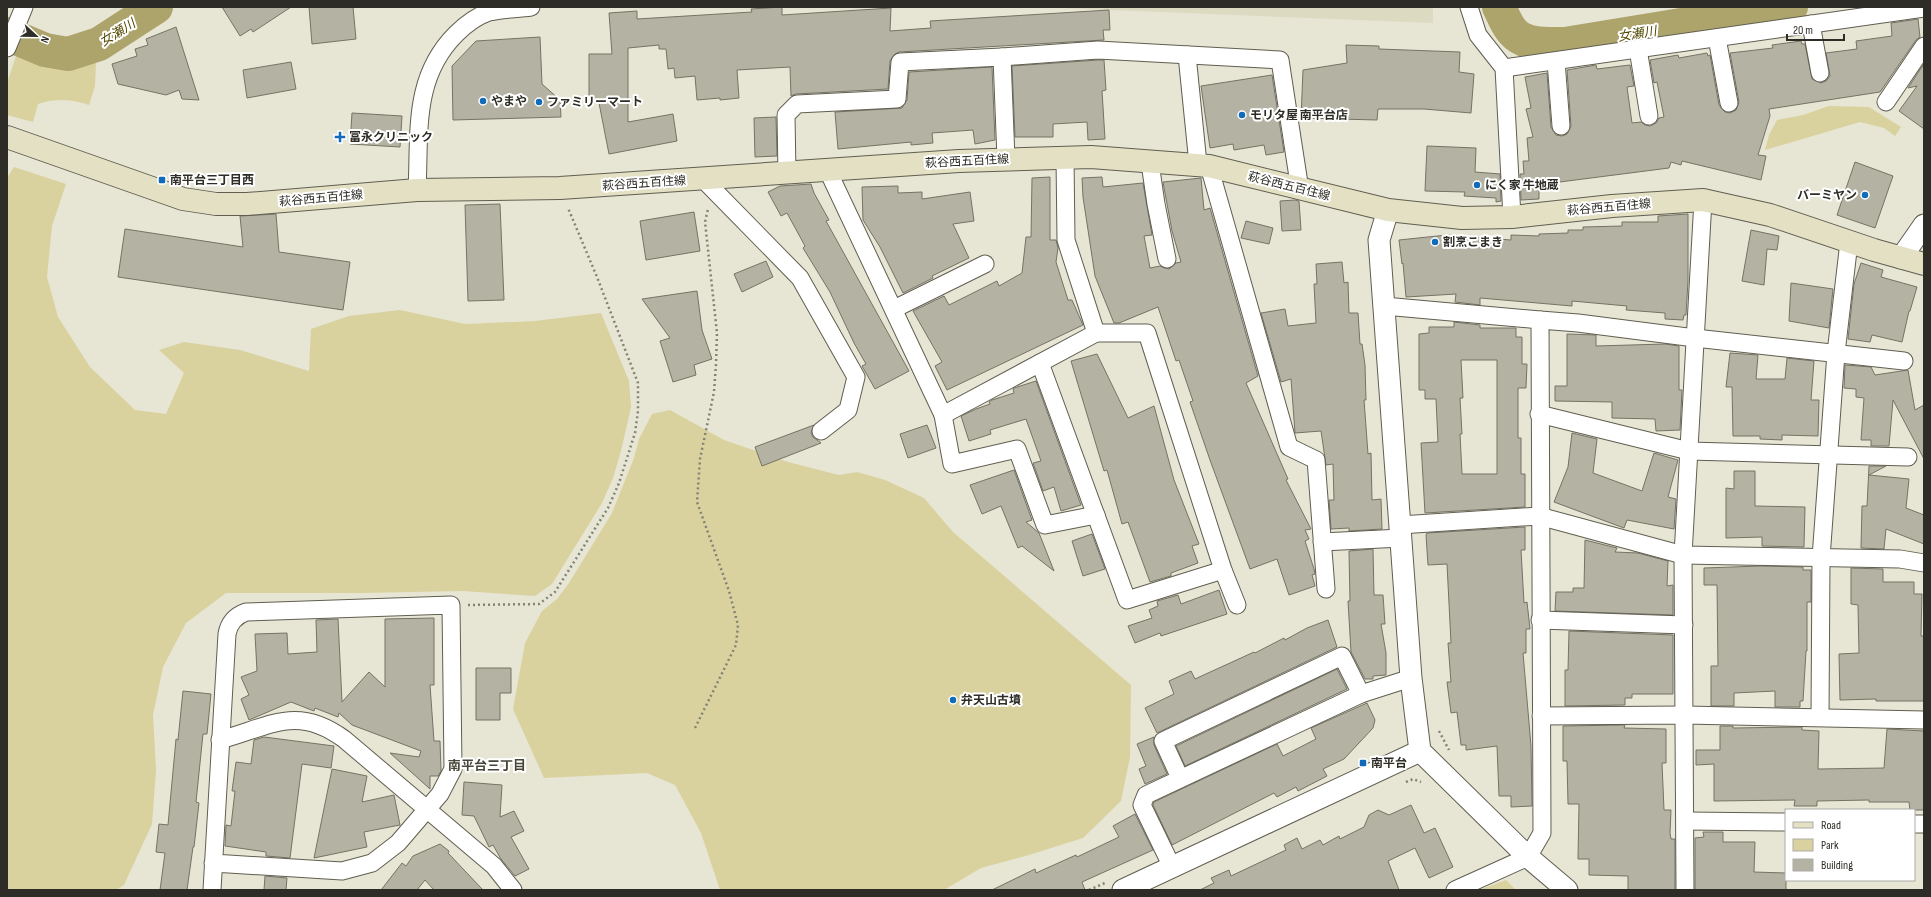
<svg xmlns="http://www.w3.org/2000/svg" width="1931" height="897" font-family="'Sofia Sans Condensed','Noto Sans JP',sans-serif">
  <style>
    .built { fill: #dddac2 }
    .green { fill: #d9d29e }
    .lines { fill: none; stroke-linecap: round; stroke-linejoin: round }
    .river { stroke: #ada46c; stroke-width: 34 }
    .building { fill: #b4b2a3; stroke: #757364; fill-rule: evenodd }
    .minor-casing { stroke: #605e50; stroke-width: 19 }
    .tertiary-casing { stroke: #605e50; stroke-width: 23 }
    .secondary-casing { stroke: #605e50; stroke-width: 24 }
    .path { stroke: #838276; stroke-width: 2.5; stroke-dasharray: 2 3; stroke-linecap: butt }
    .minor { stroke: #fff; stroke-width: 17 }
    .tertiary { stroke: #fff; stroke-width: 21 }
    .secondary { stroke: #e4e0c3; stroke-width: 22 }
    .poi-dot { fill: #116bb9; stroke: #fff; stroke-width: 1.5 }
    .labels { text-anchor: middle; stroke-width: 4; stroke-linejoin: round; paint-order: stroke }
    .poi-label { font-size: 12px; font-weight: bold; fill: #2d2c26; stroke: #fff; text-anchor: start }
    .street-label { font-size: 12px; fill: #2d2c26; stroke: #fff }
    .water-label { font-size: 13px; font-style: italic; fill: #524800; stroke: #fff }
    .neighbourhood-label { font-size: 13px; font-weight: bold; fill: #484639; stroke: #fff }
  </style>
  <rect width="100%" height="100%" fill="#e7e5d4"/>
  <!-- built -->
  <polygon class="built" points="1036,7 1433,7 1433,23"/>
  <!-- green -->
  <g class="green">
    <path d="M18 50 44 60 69 64 96 62 95 86 89 105C71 99 55 98 38 104L33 122 7 115V83Z"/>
    <polygon points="1829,106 1869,107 1901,127 1895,136 1884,128 1860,122 1765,150 1769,135 1777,120 1803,115"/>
    <polygon points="14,167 66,184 52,226 47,277 58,317 90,367 135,410 166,414 184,373 159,350 184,342 240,350 309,371 311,329 349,316 400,310 465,324 535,321 601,313 629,381 631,407 621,451 613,478 602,503 552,584 535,596 462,591 362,593 226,593 186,623 163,667 153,715 156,770 152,824 124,885 116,890 7,890 7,178"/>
    <polygon points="670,410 724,440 788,462 839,475 857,472 885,480 924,498 953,532 1131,685 1130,757 1121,801 1083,838 1029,855 981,868 944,890 720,890 701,833 675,785 647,773 544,778 513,709 525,643 542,611 557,599 569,583 612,513 634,458 639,439 652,414"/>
    <polygon points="1506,880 1516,890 1479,890"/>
  </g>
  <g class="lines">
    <!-- river -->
    <g class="river">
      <path d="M1499 7C1503 15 1507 26 1513 32 1525 46 1548 44 1565 44L1791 7"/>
      <polyline points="7,34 45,50 68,54 99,44 156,7"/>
    </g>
  </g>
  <!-- building -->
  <g class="building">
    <polygon points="222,7 291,7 253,32 251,29 240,36"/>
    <polygon points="309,7 353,7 356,39 312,44"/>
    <polygon points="782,7 782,15 891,8 890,31 931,28 930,21 1109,10 1110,30 1103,30 1104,40 899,52 895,54 890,61 888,89 796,94 791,96 790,67 737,70 739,98 720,100 720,98 697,100 695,76 675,78 674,68 668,69 666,49 659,49 659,45 628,48 628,122 673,114 677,141 609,154 599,103 589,103 589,54 612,54 609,13 637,11 637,19 752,12 751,9"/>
    <polygon points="1918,19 1920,37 1916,40 1880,92 1769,109 1770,116 1758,155 1766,156 1761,180 1682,161 1681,165 1671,162 1669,168 1544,184 1545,189 1539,189 1539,199 1521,200 1520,174 1524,174 1523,161 1529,161 1527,138 1533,137 1526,109 1531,108 1525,77 1547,73 1551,127 1556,135 1562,136 1567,134 1571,126 1567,70 1596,65 1597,69 1630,65 1634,86 1627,87 1632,123 1641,122 1645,125 1650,126 1656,123 1659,118 1664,117 1657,82 1654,83 1650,60 1678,55 1679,58 1707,53 1708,56 1710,55 1719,105 1725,112 1730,113 1736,110 1739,102 1730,53 1773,48 1772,45 1801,41 1802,44 1805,44 1812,79 1821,83 1826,81 1830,76 1826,53 1857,49 1856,41 1892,36 1891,23"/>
    <polygon points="176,27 199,100 182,99 179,90 166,95 118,84 112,64 137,56 135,49 148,45 146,39"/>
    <polygon points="540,37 542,84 560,100 561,117 453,120 452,66 476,41"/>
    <polygon points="1346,45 1379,46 1379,49 1460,52 1459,72 1474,74 1471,113 1424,109 1378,109 1377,120 1301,118 1303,70 1347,63"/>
    <polygon points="1098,60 1104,60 1106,90 1102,91 1105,139 1088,140 1087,122 1053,124 1053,137 1015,137 1012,66"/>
    <polygon points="291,62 296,89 247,98 243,70"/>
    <polygon points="1923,65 1924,72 1924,129 1899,111 1917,86 1908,88"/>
    <polygon points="992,67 995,140 975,144 973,130 932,133 933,143 911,145 911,142 838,149 835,112 902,108 907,100 909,72"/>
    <polygon points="1272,75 1284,152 1266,155 1264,145 1234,150 1233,144 1210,148 1201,86"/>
    <polygon points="352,113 402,116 400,147 350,144"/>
    <polygon points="776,117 777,156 755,157 754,118"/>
    <polygon points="1427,146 1476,148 1475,172 1500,174 1501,201 1496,202 1496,198 1464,196 1465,192 1425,191"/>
    <polygon points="1855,162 1893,176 1875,228 1837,215"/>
    <polygon points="1050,177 1050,240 1056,240 1058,248 1056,262 1068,300 1072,300 1083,325 947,390 935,366 942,362 913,311 944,296 949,305 997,281 999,286 1022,273 1026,237 1031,237 1032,178"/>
    <polygon points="1102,177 1103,187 1143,183 1152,235 1144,236 1150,268 1160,266 1169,269 1176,263 1181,262 1172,231 1163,182 1201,178 1204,210 1210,208 1258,376 1246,383 1288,479 1286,480 1311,529 1305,530 1309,539 1305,541 1314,569 1315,574 1312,575 1315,586 1289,595 1277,559 1250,569 1210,460 1190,402 1193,401 1179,360 1176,361 1158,307 1119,323 1114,323 1095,276 1083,197 1082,178"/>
    <polygon points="811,184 814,193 829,220 826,221 909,371 875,389 862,366 866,364 854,343 830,292 803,248 805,246 787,213 781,216 768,192 780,186"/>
    <polygon points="898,186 898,193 922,192 922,199 970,192 974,221 953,224 969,258 932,276 933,278 903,293 880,247 863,220 862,187"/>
    <polygon points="1295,200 1299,201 1301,230 1282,231 1280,201"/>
    <polygon points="500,204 504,300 468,301 465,205"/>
    <polygon points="694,212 700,251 646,260 640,221"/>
    <polygon points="276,214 279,252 350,262 343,310 118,277 125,229 243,247 240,216"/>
    <polygon points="1688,214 1688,281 1686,315 1684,315 1683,320 1665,319 1665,313 1626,310 1627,306 1572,301 1572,306 1480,298 1480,305 1455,302 1456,294 1406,297 1403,263 1402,264 1399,240 1447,235 1511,240 1511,235 1539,236 1539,234 1568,233 1568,230 1583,230 1583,227 1622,226 1622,222 1658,222 1658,216"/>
    <polygon points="1246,221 1273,228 1269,244 1241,238"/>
    <polygon points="1751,230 1779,236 1777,250 1767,249 1764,285 1742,281"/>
    <polygon points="766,261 773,277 742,292 734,274"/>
    <polygon points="1342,262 1344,283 1348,282 1349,313 1358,313 1360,344 1362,344 1365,365 1366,400 1364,400 1368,454 1371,453 1372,500 1381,499 1382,529 1349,531 1349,528 1331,529 1329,500 1334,500 1333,464 1326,465 1321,431 1295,433 1291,379 1281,382 1261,313 1285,309 1288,326 1316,323 1314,284 1317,284 1316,264"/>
    <polygon points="1861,263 1883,270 1881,277 1917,287 1910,311 1909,311 1902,342 1872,335 1870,342 1848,339 1854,284"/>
    <polygon points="1791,283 1833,289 1829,328 1789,321"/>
    <polygon points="697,291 702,330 712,359 694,365 696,375 673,382 660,341 670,338 642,299"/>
    <path d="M1454 322 1480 325V328H1516V337H1522V364H1527L1526 388H1518V438H1521V474H1525V507L1425 513 1421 443 1438 442 1436 399H1425V390H1419V334L1429 333V327H1454ZM1461 360H1497V474H1462L1460 434H1462L1460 398H1463Z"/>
    <polygon points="1567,334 1596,335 1596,346 1665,344 1679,346 1679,390 1682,390 1680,430 1656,431 1655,419 1612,418 1612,402 1555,401 1555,386 1567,386"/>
    <polygon points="1730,353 1758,355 1756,379 1785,379 1787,358 1814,361 1811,400 1819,400 1818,436 1782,435 1782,440 1760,439 1760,436 1733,436 1732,387 1726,387"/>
    <polygon points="1097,354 1128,418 1154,406 1174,480 1199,544 1192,546 1198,563 1171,573 1171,576 1150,582 1128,522 1122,524 1107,470 1104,471 1071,361"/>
    <polygon points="1845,365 1871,367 1875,375 1908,370 1915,410 1924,405 1924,459 1893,400 1889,446 1871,446 1871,440 1861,440 1864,398 1856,397 1856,389 1844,388"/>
    <polygon points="1036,381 1081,505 1061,511 1054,487 1043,491 1033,463 1041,461 1026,419 990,430 991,434 969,441 961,416 976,409 990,404 989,402 992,400 1014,393 1013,389 1014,388"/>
    <polygon points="814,425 811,433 813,437 821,443 762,466 755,447"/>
    <polygon points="927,425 936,448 908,458 900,434"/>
    <polygon points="1572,433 1597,439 1593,473 1642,491 1654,453 1678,460 1668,497 1676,499 1674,529 1627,520 1624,528 1554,502 1568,467"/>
    <polygon points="1869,466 1886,466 1869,475 1909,479 1906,508 1924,515 1924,544 1886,529 1884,549 1861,548 1862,506 1867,506"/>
    <polygon points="1014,470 1032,520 1026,522 1039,533 1054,571 1022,546 1018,548 1001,506 982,514 970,485"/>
    <polygon points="1734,471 1755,471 1755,506 1805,507 1804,547 1762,546 1762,537 1726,538 1726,488 1734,489"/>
    <polygon points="1525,527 1525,550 1521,550 1524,603 1527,602 1530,629 1526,629 1526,653 1523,653 1531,746 1532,806 1511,807 1511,796 1499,796 1497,746 1466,750 1466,745 1461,745 1457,712 1451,713 1447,682 1451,682 1448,643 1451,643 1447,564 1428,565 1426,535 1427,533"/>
    <polygon points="1092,534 1105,569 1083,576 1072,541"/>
    <polygon points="1585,540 1617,548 1615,552 1638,553 1668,561 1667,586 1673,585 1673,615 1555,611 1556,592 1573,592 1573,588 1584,588"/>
    <polygon points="1373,549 1374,595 1383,595 1385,624 1381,624 1386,653 1386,675 1373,676 1373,679 1365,679 1351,652 1348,601 1350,601 1349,551"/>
    <polygon points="1761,566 1803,567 1803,570 1811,570 1811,602 1807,602 1807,651 1806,651 1803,701 1800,701 1800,707 1775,707 1775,691 1734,693 1734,706 1711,706 1711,666 1718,666 1717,585 1704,585 1704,568"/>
    <polygon points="1851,568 1883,569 1883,582 1914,582 1914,594 1922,594 1921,636 1924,636 1924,701 1876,701 1876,699 1840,700 1839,654 1859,653 1858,605 1851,604"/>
    <polygon points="1219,590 1227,614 1161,636 1160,633 1135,643 1128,626 1152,618 1149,610 1158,606 1157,601 1178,595 1181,604"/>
    <polygon points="434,618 434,685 430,685 434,741 440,741 441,771 438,776 430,776 430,789 390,753 419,757 421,751 352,725 339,713 338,717 315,708 314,711 291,702 249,720 241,699 249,695 241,677 257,671 255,634 287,633 288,654 317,652 316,620 338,619 342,702 369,672 385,687 385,619"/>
    <polygon points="1328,620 1337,647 1157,733 1145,708 1174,694 1169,681 1191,671 1195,679 1254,652 1255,653 1284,638 1285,640 1307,628"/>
    <polygon points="1569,631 1673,635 1673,694 1632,694 1632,698 1625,698 1625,705 1565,706 1565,670 1568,670"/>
    <polygon points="476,668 511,668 511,693 500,693 500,720 476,720"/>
    <polygon points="1337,669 1347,689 1185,766 1176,746"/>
    <polygon points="183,691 211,694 207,734 203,734 196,802 199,803 194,847 193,847 187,890 160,890 165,853 156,852 159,824 168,825 176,739 178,740"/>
    <polygon points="1367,703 1375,720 1373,728 1344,759 1323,769 1327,776 1298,791 1296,787 1277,797 1274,793 1172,845 1153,805 1154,802 1277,744 1283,756 1316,739 1311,728"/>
    <polygon points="1625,725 1624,728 1666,729 1666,763 1662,763 1664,810 1671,810 1670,833 1671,839 1675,839 1675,890 1628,890 1628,876 1589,875 1589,859 1578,859 1579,804 1568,804 1567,761 1563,761 1563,726"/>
    <polygon points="1720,726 1733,726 1733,728 1802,727 1802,730 1819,731 1818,769 1884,768 1887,729 1924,731 1924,810 1910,810 1909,802 1869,802 1869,800 1817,801 1817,806 1794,806 1795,800 1714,801 1714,764 1696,765 1696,750 1720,750"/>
    <polygon points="264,737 334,746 331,768 302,764 290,858 266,856 266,852 225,846 226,825 231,826 235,791 232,791 236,762 251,764 254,740"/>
    <polygon points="1154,737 1154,745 1167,774 1145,784 1139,769 1146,766 1137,744"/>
    <polygon points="332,769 367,776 362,802 394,795 400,825 364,832 367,847 314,858"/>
    <polygon points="464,782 502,785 500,817 514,811 524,831 511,837 529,869 515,876 501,859 493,845 489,847 474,816 462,815"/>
    <polygon points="1411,805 1424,833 1435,828 1453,867 1429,878 1415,848 1388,861 1399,890 1200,890 1214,883 1211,878 1229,870 1231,876 1286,850 1284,845 1297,838 1302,849 1320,840 1323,845 1339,836 1340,839 1364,827 1369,815 1378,810 1389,815"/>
    <polygon points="1135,814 1153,850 1082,882 1085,890 992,890 1035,869 1036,873 1076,855 1077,857 1119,837 1113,826"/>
    <polygon points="1703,832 1723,832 1723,842 1755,842 1754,872 1786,873 1786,890 1695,890 1695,838 1704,837"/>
    <polygon points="440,844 449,851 448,853 483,890 434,890 425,880 417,890 381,890 402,863 406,866 413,856"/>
    <polygon points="265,876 287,878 286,890 264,890"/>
  </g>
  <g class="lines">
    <defs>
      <g id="minor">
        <polyline points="1469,7 1478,35 1504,68 1512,217"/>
        <polyline points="1811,24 1820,73"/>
        <polyline points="1717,38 1729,103"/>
        <polyline points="7,48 24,7"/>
        <polyline points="1638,49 1649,116"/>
        <polyline points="1187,55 1198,164"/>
        <polyline points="1002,57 1098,50 1280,60 1300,190"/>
        <polyline points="1556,61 1561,126"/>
        <polyline points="1504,68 1924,8"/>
        <polyline points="1886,102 1924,46"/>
        <polyline points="1150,163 1156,204 1167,259"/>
        <polyline points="1209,166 1289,447 1316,460 1326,589"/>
        <polyline points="828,171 943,415 1096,333 1066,240 1065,158"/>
        <polyline points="787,174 786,115 797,104 897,99 900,62 1002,57 1006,159"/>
        <polyline points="703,179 800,278 856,377 848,410 821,431"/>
        <path d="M417 190C420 133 412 78 456 34 464 26 477 16 489 12 502 9 517 9 531 7"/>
        <polyline points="1384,306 1540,320"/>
        <polyline points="894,309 985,264"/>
        <polyline points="1040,363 1127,600 1223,570 1147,333 1096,333"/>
        <polyline points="1539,414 1689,451 1908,457"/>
        <polyline points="943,415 952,464 1017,449 1045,525 1096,515"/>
        <polyline points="1400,525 1539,516 1683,555 1900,559 1924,563"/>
        <polyline points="1322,542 1401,538"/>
        <polyline points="1223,570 1237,605"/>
        <polyline points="1540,620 1684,625"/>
        <polyline points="1541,716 1685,715 1924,720"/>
        <polyline points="1820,717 1821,558 1836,353 1849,242"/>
        <path d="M220 740C269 727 296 704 344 739L494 866 513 890"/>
        <polyline points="1180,778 1163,741 1342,656 1361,694"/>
        <polyline points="1686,821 1786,822"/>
        <polyline points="1914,824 1924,824"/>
        <polyline points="1172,867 1142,805 1146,795 1361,694 1411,678"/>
        <path d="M212 890C217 805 222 719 227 634 229 623 235 616 246 612L451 605 453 769 440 794 398 843 372 863 342 871 213 863"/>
        <polyline points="1455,890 1528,857 1542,833 1540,320 1578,323 1695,338 1904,361"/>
        <polyline points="1685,890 1683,555 1703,200"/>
      </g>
      <g id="tertiary">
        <polyline points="1388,210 1379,240 1411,678 1420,751 1528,857 1567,890"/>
        <polyline points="1901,258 1924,225"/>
        <polyline points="1123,890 1420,751"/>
      </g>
      <polyline id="secondary" points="7,137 183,199 216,204 247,204 417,190 560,188 959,161 1091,157 1209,166 1388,210 1462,218 1512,217 1612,206 1703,200 1770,215 1874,250 1924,264"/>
    </defs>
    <!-- minor casing -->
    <use href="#minor" class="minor-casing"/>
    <!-- tertiary casing -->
    <use href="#tertiary" class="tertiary-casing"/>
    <!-- secondary casing -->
    <use href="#secondary" class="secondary-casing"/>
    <!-- path -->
    <g class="path">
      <polyline points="468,605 539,604 555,592 608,508 619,483 635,433 638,411 638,383 597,277 568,208"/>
      <polyline points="695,728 736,645 738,625 729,591 697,502 700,459 714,392 716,364 717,333 705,222 708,209"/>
      <polyline points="1439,731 1449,750"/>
      <polyline points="1406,782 1413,779 1421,782"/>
      <polyline points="1089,890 1105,883"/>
    </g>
    <!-- minor -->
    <use href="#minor" class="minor"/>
    <!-- tertiary -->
    <use href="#tertiary" class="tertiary"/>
    <!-- secondary -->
    <use href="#secondary" class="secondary"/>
  </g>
  <!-- markers -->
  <g class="poi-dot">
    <circle cx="483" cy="101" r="4"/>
    <circle cx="539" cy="102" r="4"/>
    <circle cx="1242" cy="115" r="4"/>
    <path d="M338 131h4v4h4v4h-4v4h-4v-4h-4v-4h4z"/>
    <rect x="158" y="176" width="8" height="8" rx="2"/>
    <circle cx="1477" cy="185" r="4"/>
    <circle cx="1865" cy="195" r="4"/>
    <circle cx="1435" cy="242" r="4"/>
    <circle cx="953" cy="700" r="4"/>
    <rect x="1359" y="759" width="8" height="8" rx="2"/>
  </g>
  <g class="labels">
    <!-- poi labels -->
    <g class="poi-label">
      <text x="491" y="105">やまや</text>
      <text x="547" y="106">ファミリーマート</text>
      <text x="1250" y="119">モリタ屋 南平台店</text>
      <text x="349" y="141">冨永クリニック</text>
      <text x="170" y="184">南平台三丁目西</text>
      <text x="1485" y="189">にく家 牛地蔵</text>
      <text x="1857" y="199" text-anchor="end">バーミヤン</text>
      <text x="1443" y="246">割烹こまき</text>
      <text x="961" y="704">弁天山古墳</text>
      <text x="1371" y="767">南平台</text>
    </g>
    <!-- street labels -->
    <g class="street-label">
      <text transform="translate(967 161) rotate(-3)" y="4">萩谷西五百住線</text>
      <text transform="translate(644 183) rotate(-4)" y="4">萩谷西五百住線</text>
      <text transform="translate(1289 186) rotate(14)" y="4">萩谷西五百住線</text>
      <text transform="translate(321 198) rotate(-5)" y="4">萩谷西五百住線</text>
      <text transform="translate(1609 207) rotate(-5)" y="4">萩谷西五百住線</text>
    </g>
    <!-- water labels -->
    <g class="water-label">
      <text transform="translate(117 32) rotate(-32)" y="5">女瀬川</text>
      <text transform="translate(1637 33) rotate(-9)" y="5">女瀬川</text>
    </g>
    <!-- neighbourhood labels -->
    <g class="neighbourhood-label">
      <text x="487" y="770">南平台三丁目</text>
    </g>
  </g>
  <!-- border -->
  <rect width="1931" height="897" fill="none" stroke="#2d2c26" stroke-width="16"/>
  <!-- legend -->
  <rect x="1785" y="809" width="130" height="72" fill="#ffffff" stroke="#ababa8"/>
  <rect x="1793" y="822" width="20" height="6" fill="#e4e0c3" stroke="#ababa8"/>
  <text x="1821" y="829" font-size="12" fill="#2d2c26">Road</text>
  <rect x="1793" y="839" width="20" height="12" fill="#d9d29e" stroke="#ababa8"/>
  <text x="1821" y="849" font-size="12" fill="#2d2c26">Park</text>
  <rect x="1793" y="859" width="20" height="12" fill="#b4b2a3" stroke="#ababa8"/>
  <text x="1821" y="869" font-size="12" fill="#2d2c26">Building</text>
  <!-- north arrow -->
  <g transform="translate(36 36) rotate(112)" stroke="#ffffff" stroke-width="3" paint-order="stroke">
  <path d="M0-3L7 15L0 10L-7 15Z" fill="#2d2c26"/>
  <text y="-6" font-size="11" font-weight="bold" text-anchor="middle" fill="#2d2c26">N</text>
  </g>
  <!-- scale -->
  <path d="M1787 34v6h57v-6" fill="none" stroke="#2d2c26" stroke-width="2"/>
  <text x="1793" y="34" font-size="12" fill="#2d2c26" stroke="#ffffff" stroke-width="3" paint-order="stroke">20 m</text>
</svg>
